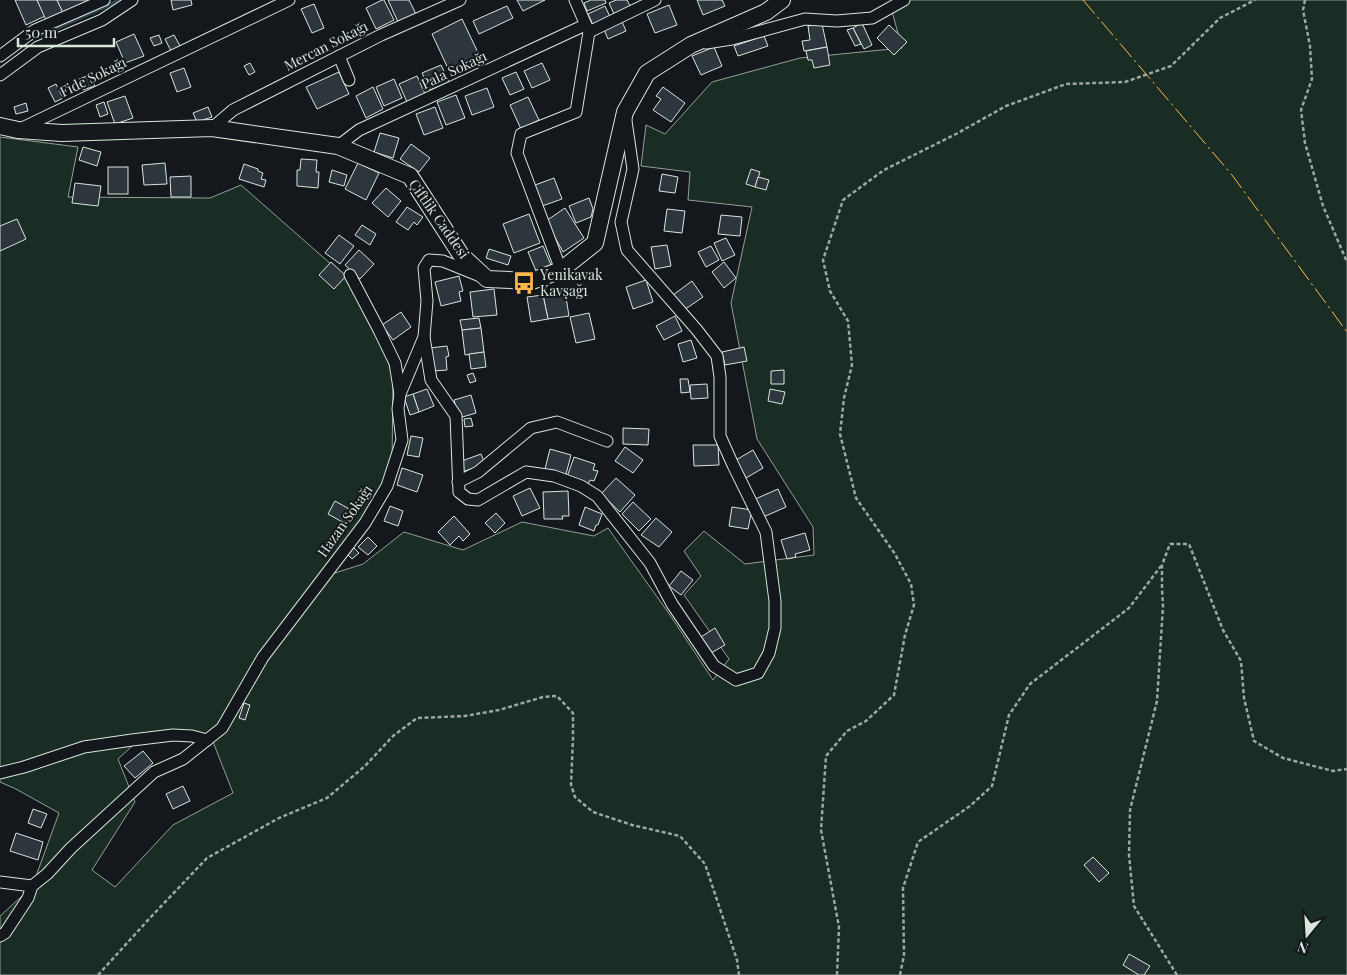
<svg xmlns="http://www.w3.org/2000/svg" width="1347" height="975" font-family="'Playfair Display',serif">
  <style>
    .green { fill: #1a2d24; stroke: #939e99; fill-rule: evenodd }
    .lines { fill: none; stroke-linecap: round; stroke-linejoin: round }
    .stream { stroke: #2f3f4d; stroke-width: 4 }
    .building { fill: #2c363c; stroke: #d8e6dc }
    .street-casing { stroke: #d8e6dc; stroke-width: 13 }
    .secondary-casing { stroke: #d8e6dc; stroke-width: 18 }
    .path { stroke: #9da8a2; stroke-width: 2.5; stroke-dasharray: 4 2.5; stroke-linecap: butt }
    .street { stroke: #14181c; stroke-width: 11 }
    .secondary { stroke: #14181c; stroke-width: 16 }
    .power { stroke: #ffb74d; stroke-width: 1; stroke-dasharray: 18 4 2.5 4; stroke-linecap: butt }
    .labels { text-anchor: middle; stroke-width: 4; stroke-linejoin: round; paint-order: stroke }
    .street-label { font-size: 14px; fill: #d8e6dc; stroke: #14181c }
    .poi-label { font-size: 14px; fill: #d8e6dc; stroke: #14181c; text-anchor: start }
  </style>
  <rect width="100%" height="100%" fill="#14181c"/>
  <!-- green -->
  <path class="green" d="M900 0H1347V975H0V916L32 887 59 813 16 789 0 782V137L78 147 68 197 210 198 241 185 365 294 393 376 392 465 359 528 333 557 335 573 363 564 404 532 463 550 522 522 594 536 608 528 670 615 713 680 729 659 684 595 701 576 684 551 704 531 745 564 814 555 813 527 757 439 731 303 752 207 688 200 690 172 641 166 646 125 665 134 712 82 800 58 902 48 890 4ZM210 734 233 793 173 825 115 887 92 870 135 802 118 759 143 736Z"/>
  <g class="lines">
    <!-- stream -->
    <polyline class="stream" points="32,39 120,0"/>
  </g>
  <!-- building -->
  <g class="building">
    <polygon points="15,0 37,0 45,16 26,25"/>
    <polygon points="37,0 57,0 63,12 46,20"/>
    <polygon points="57,0 91,0 64,15"/>
    <polygon points="171,0 191,0 192,5 173,10"/>
    <polygon points="382,0 384,0 394,20 376,29 366,8"/>
    <polygon points="388,0 409,0 416,14 398,22"/>
    <polygon points="517,0 545,0 523,11"/>
    <polygon points="591,0 605,0 606,3 587,11 584,3"/>
    <polygon points="616,0 627,0 630,6 614,14 609,3"/>
    <polygon points="697,0 722,0 725,6 703,15"/>
    <polygon points="314,4 324,28 312,33 301,9"/>
    <polygon points="669,5 677,25 655,33 647,14"/>
    <polygon points="507,6 513,18 479,34 473,21"/>
    <polygon points="605,6 611,19 594,27 588,14"/>
    <polygon points="462,19 482,61 451,75 432,34"/>
    <polygon points="621,19 626,31 608,39 603,27"/>
    <polygon points="862,23 872,45 864,49 853,28"/>
    <polygon points="822,24 827,47 804,51 802,41 810,40 808,26"/>
    <polygon points="889,25 907,42 894,55 877,38"/>
    <polygon points="853,28 861,44 855,46 847,30"/>
    <polygon points="134,34 144,56 125,63 116,42"/>
    <polygon points="159,35 162,43 154,46 150,38"/>
    <polygon points="174,35 180,46 171,51 165,39"/>
    <polygon points="764,36 768,46 738,56 734,46"/>
    <polygon points="714,47 722,66 701,75 692,56"/>
    <polygon points="827,47 830,65 814,68 812,60 808,60 806,51"/>
    <polygon points="250,63 255,72 249,75 244,66"/>
    <polygon points="542,63 550,80 532,88 524,71"/>
    <polygon points="441,65 449,82 430,90 422,73"/>
    <polygon points="184,68 191,87 177,92 170,73"/>
    <polygon points="339,72 349,94 317,109 306,87"/>
    <polygon points="516,72 524,89 510,95 502,78"/>
    <polygon points="90,75 95,86 83,90 79,79"/>
    <polygon points="417,76 425,94 407,102 399,84"/>
    <polygon points="394,79 402,98 384,106 376,87"/>
    <polygon points="56,84 63,98 55,102 48,88"/>
    <polygon points="373,87 383,109 366,118 356,96"/>
    <polygon points="663,87 685,103 671,122 653,110 661,99 656,96"/>
    <polygon points="487,88 494,107 472,115 465,96"/>
    <polygon points="456,95 465,118 446,125 437,102"/>
    <polygon points="125,96 133,118 115,124 107,102"/>
    <polygon points="528,97 539,120 521,129 510,105"/>
    <polygon points="104,102 108,114 100,117 96,105"/>
    <polygon points="26,103 28,111 16,114 14,107"/>
    <polygon points="208,107 212,117 197,122 193,113"/>
    <polygon points="435,107 443,128 424,135 416,114"/>
    <polygon points="380,133 399,138 393,158 374,152"/>
    <polygon points="411,144 430,158 419,172 400,159"/>
    <polygon points="83,147 101,152 97,166 79,160"/>
    <polygon points="301,159 317,160 316,172 319,172 318,188 297,186 297,170 300,170"/>
    <polygon points="165,163 167,184 144,185 142,165"/>
    <polygon points="358,163 379,173 366,200 345,189"/>
    <polygon points="244,164 258,169 258,171 263,173 261,179 266,180 264,187 239,179"/>
    <rect x="108" y="167" width="20" height="27"/>
    <polygon points="751,169 760,172 755,187 746,184"/>
    <polygon points="332,170 347,175 344,186 329,182"/>
    <polygon points="662,174 678,177 675,193 659,191"/>
    <polygon points="191,176 191,197 171,197 170,177"/>
    <polygon points="758,177 769,180 766,190 755,187"/>
    <polygon points="554,178 562,199 542,206 535,185"/>
    <polygon points="75,183 101,186 98,206 72,203"/>
    <polygon points="386,188 401,201 388,217 372,203"/>
    <polygon points="589,198 593,209 591,217 576,223 569,206"/>
    <polygon points="407,207 423,217 417,225 414,222 408,230 396,222"/>
    <polygon points="565,208 584,238 563,252 546,221"/>
    <polygon points="667,209 685,211 682,233 664,231"/>
    <polygon points="529,214 540,243 514,253 503,224"/>
    <polygon points="721,215 742,217 740,236 718,234"/>
    <polygon points="17,219 26,239 0,251 0,226"/>
    <polygon points="362,225 376,234 370,245 355,235"/>
    <polygon points="339,235 354,246 340,264 325,253"/>
    <polygon points="726,238 735,255 722,261 714,243"/>
    <polygon points="667,245 671,266 655,269 651,247"/>
    <polygon points="543,246 551,265 536,271 528,252"/>
    <polygon points="711,246 719,260 706,267 698,252"/>
    <polygon points="489,249 511,256 508,265 486,258"/>
    <polygon points="359,250 374,264 360,279 345,265"/>
    <polygon points="331,262 346,276 334,289 319,275"/>
    <polygon points="724,262 736,278 724,288 712,272"/>
    <polygon points="459,276 463,291 459,292 461,301 441,306 435,282"/>
    <polygon points="646,280 653,302 633,309 626,287"/>
    <polygon points="692,281 703,297 684,310 673,295"/>
    <polygon points="494,289 497,315 473,317 470,292"/>
    <polygon points="565,291 569,316 548,319 543,295"/>
    <polygon points="543,295 548,319 531,322 527,297"/>
    <polygon points="401,312 411,327 393,340 382,325"/>
    <polygon points="589,313 595,339 576,343 570,317"/>
    <polygon points="675,316 682,331 664,340 656,326"/>
    <polygon points="479,318 481,328 462,330 460,320"/>
    <polygon points="481,328 484,352 465,355 462,330"/>
    <polygon points="691,340 697,358 683,362 678,344"/>
    <polygon points="447,346 449,356 446,357 447,370 433,371 430,348"/>
    <polygon points="744,347 747,361 725,365 722,352"/>
    <polygon points="484,352 486,367 471,369 469,354"/>
    <polygon points="784,370 784,384 771,384 771,371"/>
    <polygon points="473,373 476,381 470,383 467,375"/>
    <polygon points="680,379 688,379 690,392 681,393"/>
    <polygon points="707,384 708,398 691,399 690,385"/>
    <polygon points="427,389 434,406 419,412 413,394"/>
    <polygon points="770,389 785,392 782,404 768,401"/>
    <polygon points="413,394 419,412 410,415 404,397"/>
    <polygon points="471,395 476,413 459,418 454,400"/>
    <polygon points="471,418 473,426 465,427 464,419"/>
    <polygon points="623,428 649,429 648,445 623,444"/>
    <polygon points="411,436 423,438 419,457 407,455"/>
    <polygon points="693,445 718,445 719,465 694,466"/>
    <polygon points="625,447 643,460 633,473 615,461"/>
    <polygon points="550,449 571,455 566,474 545,469"/>
    <polygon points="753,450 763,468 746,478 736,460"/>
    <polygon points="481,454 485,464 462,472 459,462"/>
    <polygon points="574,457 595,464 593,470 598,471 594,481 590,480 588,484 567,477"/>
    <polygon points="402,468 423,475 417,492 397,485"/>
    <polygon points="616,478 635,495 620,512 601,494"/>
    <polygon points="530,488 540,508 522,516 513,496"/>
    <polygon points="778,489 786,507 761,518 753,500"/>
    <polygon points="568,491 569,516 562,516 563,519 544,519 543,492"/>
    <polygon points="335,501 353,511 346,524 328,514"/>
    <polygon points="633,502 651,519 639,531 622,514"/>
    <polygon points="390,506 403,511 398,526 384,521"/>
    <polygon points="585,507 602,514 598,525 596,525 594,531 579,525"/>
    <polygon points="732,507 752,510 748,529 729,526"/>
    <polygon points="496,513 505,523 495,533 485,523"/>
    <polygon points="454,516 470,534 463,541 459,536 450,545 438,532"/>
    <polygon points="656,518 672,532 659,547 641,535"/>
    <polygon points="805,533 810,550 795,554 796,557 787,559 781,540"/>
    <polygon points="368,537 377,546 368,555 358,547"/>
    <polygon points="354,548 359,553 352,559 347,554"/>
    <polygon points="681,571 693,580 681,595 669,586"/>
    <polygon points="715,628 725,645 711,653 701,637"/>
    <polygon points="244,703 250,705 245,720 239,718"/>
    <polygon points="143,751 153,763 135,778 124,766"/>
    <polygon points="183,786 190,801 173,809 166,794"/>
    <polygon points="33,809 47,814 41,828 28,823"/>
    <polygon points="16,833 43,842 38,860 10,851"/>
    <polygon points="1093,857 1109,873 1099,882 1084,865"/>
    <polygon points="1129,954 1150,966 1144,975 1139,975 1123,965"/>
  </g>
  <g class="lines">
    <defs>
      <g id="street">
        <polyline points="589,32 655,0"/>
        <polyline points="706,43 732,39 805,19 837,21 872,18 904,0"/>
        <polyline points="0,56 35,30 104,0"/>
        <polyline points="339,56 349,80"/>
        <polyline points="0,75 38,47 102,20 132,0"/>
        <polyline points="212,128 233,110 381,35 460,0"/>
        <polyline points="20,129 289,0"/>
        <polyline points="338,146 359,130 585,25"/>
        <polyline points="561,270 517,153 521,134 576,112 589,32 575,0"/>
        <polyline points="350,275 379,330 395,363 400,394"/>
        <polyline points="424,337 431,380 456,416 459,492 468,499 478,500 526,472 554,476 581,486 597,496 650,563 672,604 714,666 736,680 758,673 769,653 775,628 775,601 766,532 733,465 720,436 720,377 717,356 697,330 627,250 621,222 633,169 626,121"/>
        <polyline points="458,482 478,472 531,428 557,422 607,441"/>
        <polyline points="0,773 24,767 84,747 132,740 173,735 192,736 207,740"/>
        <polyline points="0,882 32,886"/>
        <polyline points="0,936 5,933 28,898 32,886 47,874 71,848 154,772 183,759 222,728 263,657 365,523 387,486 402,440 398,409 400,394 424,337 427,301 424,268 429,260 443,261 480,276"/>
      </g>
      <polyline id="secondary" points="0,126 18,130 62,133 212,128 338,146 410,176 461,255 487,279 532,281 561,270 595,243 625,112 647,73 691,45 766,12 782,0"/>
    </defs>
    <!-- street casing -->
    <use href="#street" class="street-casing"/>
    <!-- secondary casing -->
    <use href="#secondary" class="secondary-casing"/>
    <!-- path -->
    <g class="path">
      <polyline points="1305,0 1303,10 1310,46 1312,79 1301,110 1305,143 1323,206 1347,262"/>
      <polyline points="98,975 149,919 207,858 279,818 327,798 365,766 393,736 417,718 465,716 499,710 543,697 557,696 573,713 573,738 571,785 575,797 593,812 632,825 680,836 705,864 737,960 739,975"/>
      <polyline points="837,975 839,927 821,830 826,756 847,731 866,721 894,695 905,635 914,605 911,584 895,554 856,498 840,434 844,398 852,365 848,321 830,291 823,260 843,200 884,170 956,134 1006,106 1066,84 1125,82 1171,66 1220,18 1255,0"/>
      <polyline points="900,975 904,955 903,888 918,842 970,806 992,786 1009,715 1030,684 1129,608 1161,566"/>
      <polyline points="1177,975 1134,906 1129,855 1130,810 1157,701 1163,606 1162,589 1162,565 1170,544 1189,544 1223,630 1241,661 1244,698 1254,741 1283,758 1333,771 1347,769"/>
    </g>
    <!-- street -->
    <use href="#street" class="street"/>
    <!-- secondary -->
    <use href="#secondary" class="secondary"/>
    <!-- power -->
    <polyline class="power" points="1083,0 1232,175 1347,332"/>
  </g>
  <!-- icons -->
  <defs>
    <symbol id="bus-bare" viewBox="-9 -9 18 18"><path d="M-5-6H5V4H4V6H2V4H-2V6H-4V4H-5ZM-3.5-4V0h7V-4ZM-3.5 1.2v1.5H-2V1.2ZM2 1.2v1.5H3.5V1.2Z" fill="#ffb74d" stroke="#14181c" stroke-width="2.5" paint-order="stroke"/></symbol>
  </defs>
  <g fill-rule="evenodd">
    <use href="#bus-bare" x="508" y="267" width="32" height="32"/>
  </g>
  <g class="labels">
    <!-- street labels -->
    <g class="street-label">
      <text transform="translate(326 46) rotate(-27)" y="5">Mercan Sokağı</text>
      <text transform="translate(454 70) rotate(-25)" y="5">Pala Sokağı</text>
      <text transform="translate(93 77) rotate(-26)" y="5">Fide Sokağı</text>
      <text transform="translate(439 219) rotate(55)" y="5">Çiftlik Caddesi</text>
      <text transform="translate(345 521) rotate(-55)" y="5">Hazan Sokağı</text>
    </g>
    <!-- poi labels -->
    <g class="poi-label">
      <text x="540" y="280">Yenikavak<tspan x="540" dy="16">Kavşağı</tspan></text>
    </g>
  </g>
  <!-- north arrow -->
  <g transform="translate(1307 935) rotate(198)" stroke="#14181c" stroke-width="4" paint-order="stroke">
  <path d="M0-4L9 19L0 12L-9 19Z" fill="#d8e6dc"/>
  <text y="-8" font-size="14" font-weight="bold" text-anchor="middle" fill="#d8e6dc">N</text>
  </g>
  <!-- scale -->
  <path d="M18 38v8h96v-8" fill="none" stroke="#d8e6dc" stroke-width="2.5"/>
  <text x="25" y="38" font-size="15" fill="#d8e6dc" stroke="#14181c" stroke-width="4" paint-order="stroke">50 m</text>
</svg>
